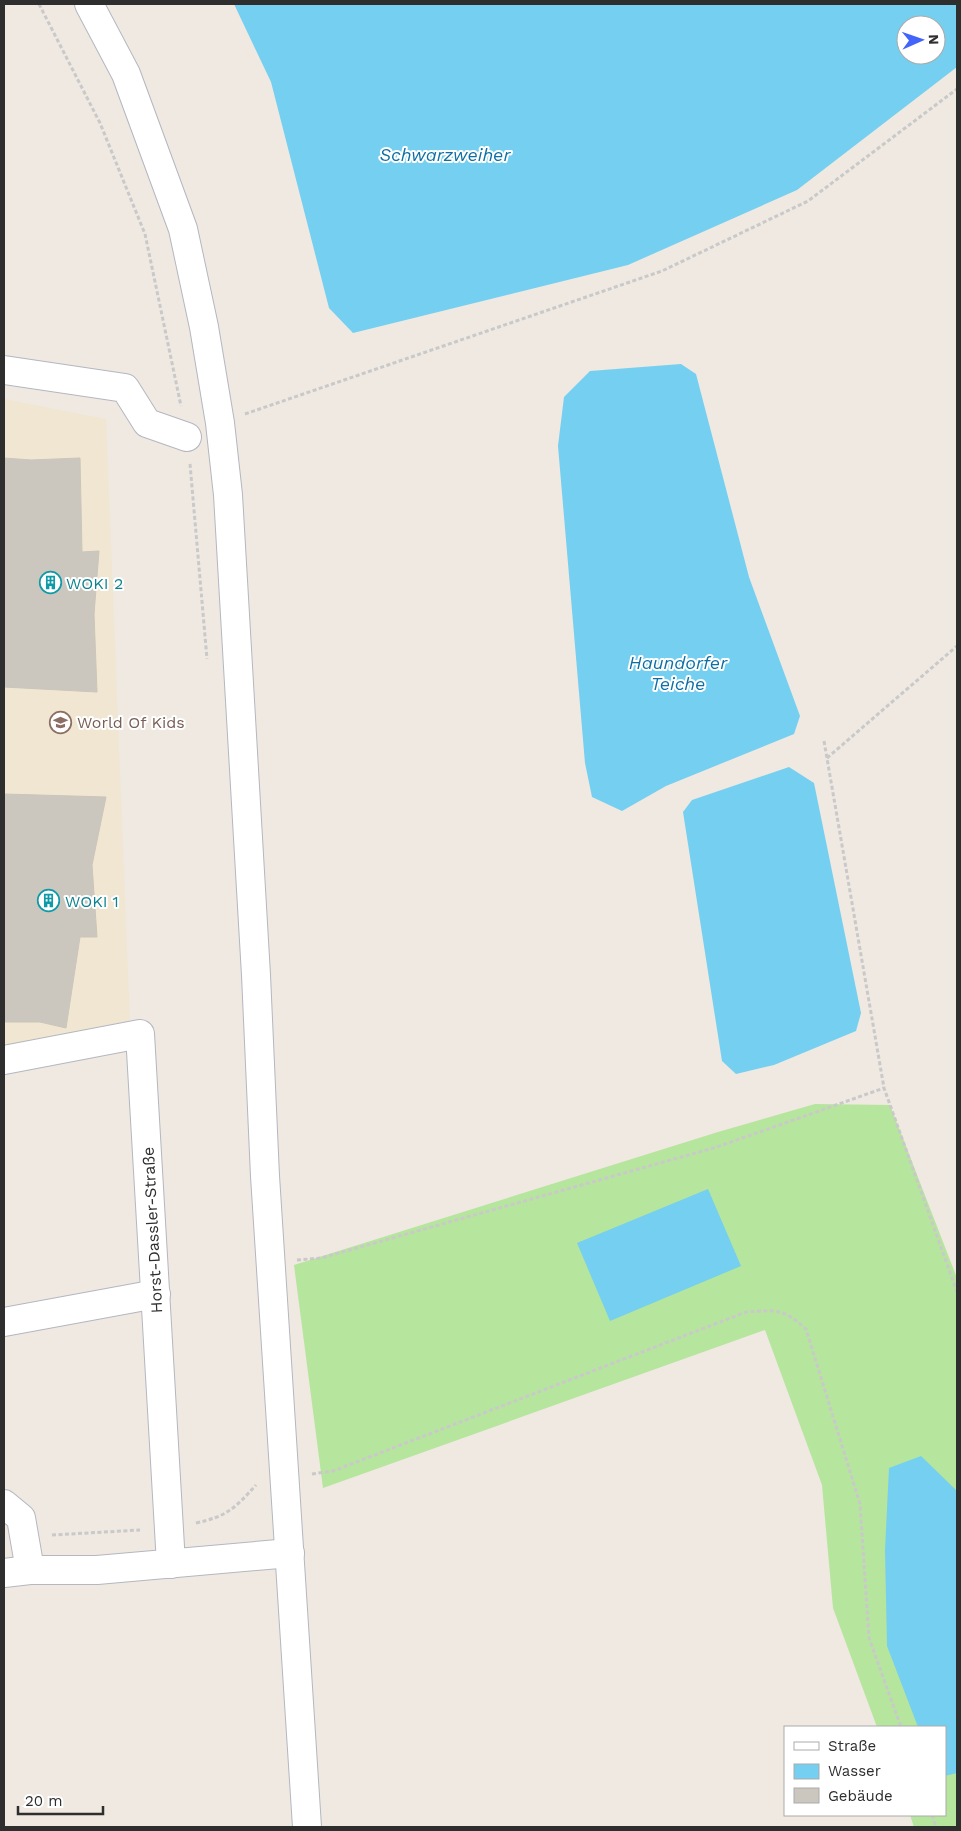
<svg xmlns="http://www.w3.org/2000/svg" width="961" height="1831" font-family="'Work Sans',sans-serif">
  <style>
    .education { fill: #f0e6d1 }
    .grass { fill: #b6e59e }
    .water { fill: #75cff0; fill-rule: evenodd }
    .building { fill: #cbc7bf; stroke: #cbc5ba }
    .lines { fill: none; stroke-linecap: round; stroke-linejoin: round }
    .minor-casing { stroke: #b4b7c1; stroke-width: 30 }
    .path { stroke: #c9c9c9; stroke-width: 3; stroke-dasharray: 4 2.5; stroke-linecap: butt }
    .minor { stroke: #fff; stroke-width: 28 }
    .labels { text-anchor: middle; stroke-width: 4; stroke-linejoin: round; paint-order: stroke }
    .culture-label { font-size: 16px; fill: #0d838f; stroke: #fff; text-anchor: start }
    .education-label { font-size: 16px; fill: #785e54; stroke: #fff; text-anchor: start }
    .street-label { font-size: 16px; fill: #2e2e2e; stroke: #fff }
    .water-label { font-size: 18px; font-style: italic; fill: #0d6fa3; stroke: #fff }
  </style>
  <rect width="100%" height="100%" fill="#efe9e1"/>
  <!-- education -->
  <polygon class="education" points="4,399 106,419 130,1025 4,1050"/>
  <!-- grass -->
  <polygon class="grass" points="815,1104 890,1105 957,1278 957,1827 914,1827 910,1815 945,1815 945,1727 877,1727 833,1608 822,1485 765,1330 323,1488 294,1265 718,1132"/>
  <!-- water -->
  <g class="water">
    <path d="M234 4H957V67L797 190 628 265 353 333 329 308 271 82ZM906 25H936V55H906Z"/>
    <polygon points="681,364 696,374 749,577 800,716 794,734 666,786 622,811 592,797 585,763 558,446 564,397 590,371"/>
    <polygon points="789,767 814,783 861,1013 856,1031 774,1065 736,1074 722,1061 683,812 692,800"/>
    <polygon points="708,1189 741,1266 610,1321 577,1243"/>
    <polygon points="921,1456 957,1491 957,1773 945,1776 945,1727 918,1727 887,1646 885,1550 889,1468"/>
  </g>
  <!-- building -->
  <g class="building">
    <polygon points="4,458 31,460 80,458 82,552 99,551 94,614 97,692 4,687"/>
    <polygon points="4,794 106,797 92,865 97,937 80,937 66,1028 40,1022 4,1022"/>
  </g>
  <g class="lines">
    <defs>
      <g id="minor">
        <polyline points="89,4 126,74 183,229 204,327 220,423 228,495 256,975 265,1176 307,1827"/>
        <polyline points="4,370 125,388 147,423 187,437"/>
        <polyline points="4,1060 140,1034 171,1564"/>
        <polyline points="4,1322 156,1294"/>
        <polyline points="4,1504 21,1518 30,1570"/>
        <polyline points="4,1573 30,1570 97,1570 290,1553"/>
      </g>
    </defs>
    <!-- minor casing -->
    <use href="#minor" class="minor-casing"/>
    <!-- path -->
    <g class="path">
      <polyline points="39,4 100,123 145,234 181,406"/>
      <polyline points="245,414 662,271 808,201 957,89"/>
      <polyline points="190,464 207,659"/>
      <polyline points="824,741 884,1088 957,1292"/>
      <polyline points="827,758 957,646"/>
      <polyline points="297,1260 321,1258 717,1147 884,1088"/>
      <path d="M312 1474 333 1471 746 1312C776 1310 783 1308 806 1329L860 1504 869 1638 901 1727"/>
      <path d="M196 1523C228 1516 235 1508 256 1485"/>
      <polyline points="52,1535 140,1530"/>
      <polyline points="932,1815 936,1827"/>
    </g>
    <!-- minor -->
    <use href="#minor" class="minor"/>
  </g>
  <!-- icons -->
  <defs>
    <symbol id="building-ring" viewBox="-11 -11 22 22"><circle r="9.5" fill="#fff" stroke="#0f9aa8" stroke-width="1.5"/><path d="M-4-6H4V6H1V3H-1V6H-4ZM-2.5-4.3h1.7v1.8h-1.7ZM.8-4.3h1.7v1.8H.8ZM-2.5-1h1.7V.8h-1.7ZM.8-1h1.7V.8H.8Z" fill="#0f9aa8"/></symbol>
    <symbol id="school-ring" viewBox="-11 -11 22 22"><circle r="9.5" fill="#fff" stroke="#8d6e63" stroke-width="1.5"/><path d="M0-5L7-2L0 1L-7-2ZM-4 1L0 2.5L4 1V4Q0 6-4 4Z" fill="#8d6e63"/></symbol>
  </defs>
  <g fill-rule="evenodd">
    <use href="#building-ring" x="38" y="570" width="25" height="25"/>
    <use href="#school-ring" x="48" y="710" width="25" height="25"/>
    <use href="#building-ring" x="36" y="888" width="25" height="25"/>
  </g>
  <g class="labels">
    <!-- culture labels -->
    <g class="culture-label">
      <text x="66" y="589">WOKI 2</text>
      <text x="65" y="907">WOKI 1</text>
    </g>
    <!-- education labels -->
    <g class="education-label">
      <text x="77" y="728">World Of Kids</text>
    </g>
    <!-- street labels -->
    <g class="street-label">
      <text transform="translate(152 1230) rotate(-93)" y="6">Horst-Dassler-Straße</text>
    </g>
    <!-- water labels -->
    <g class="water-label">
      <text x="445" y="161">Schwarzweiher</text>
      <text x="678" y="669">Haundorfer<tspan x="678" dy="21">Teiche</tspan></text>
    </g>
  </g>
  <!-- border -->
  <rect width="961" height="1831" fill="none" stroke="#2e2e2e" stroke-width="10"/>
  <!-- legend -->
  <rect x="784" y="1726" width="162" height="90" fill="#ffffff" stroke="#ababab"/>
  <rect x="794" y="1742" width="25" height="8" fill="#ffffff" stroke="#ababab"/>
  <text x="828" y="1751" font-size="15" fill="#2e2e2e">Straße</text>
  <rect x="794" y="1764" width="25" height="15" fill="#75cff0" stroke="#ababab"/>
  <text x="828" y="1776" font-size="15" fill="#2e2e2e">Wasser</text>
  <rect x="794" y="1788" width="25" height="15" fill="#cbc7bf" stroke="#ababab"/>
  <text x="828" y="1801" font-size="15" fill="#2e2e2e">Gebäude</text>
  <!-- north arrow -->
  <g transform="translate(921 40) rotate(88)"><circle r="24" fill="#ffffff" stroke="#ababab"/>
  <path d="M0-4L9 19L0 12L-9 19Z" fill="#4264fb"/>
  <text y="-8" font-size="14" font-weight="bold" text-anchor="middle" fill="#2e2e2e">N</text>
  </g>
  <!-- scale -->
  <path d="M18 1806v8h85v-8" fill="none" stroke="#2e2e2e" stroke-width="2.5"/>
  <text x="25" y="1806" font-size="15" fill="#2e2e2e" stroke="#ffffff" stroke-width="4" paint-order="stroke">20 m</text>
</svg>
